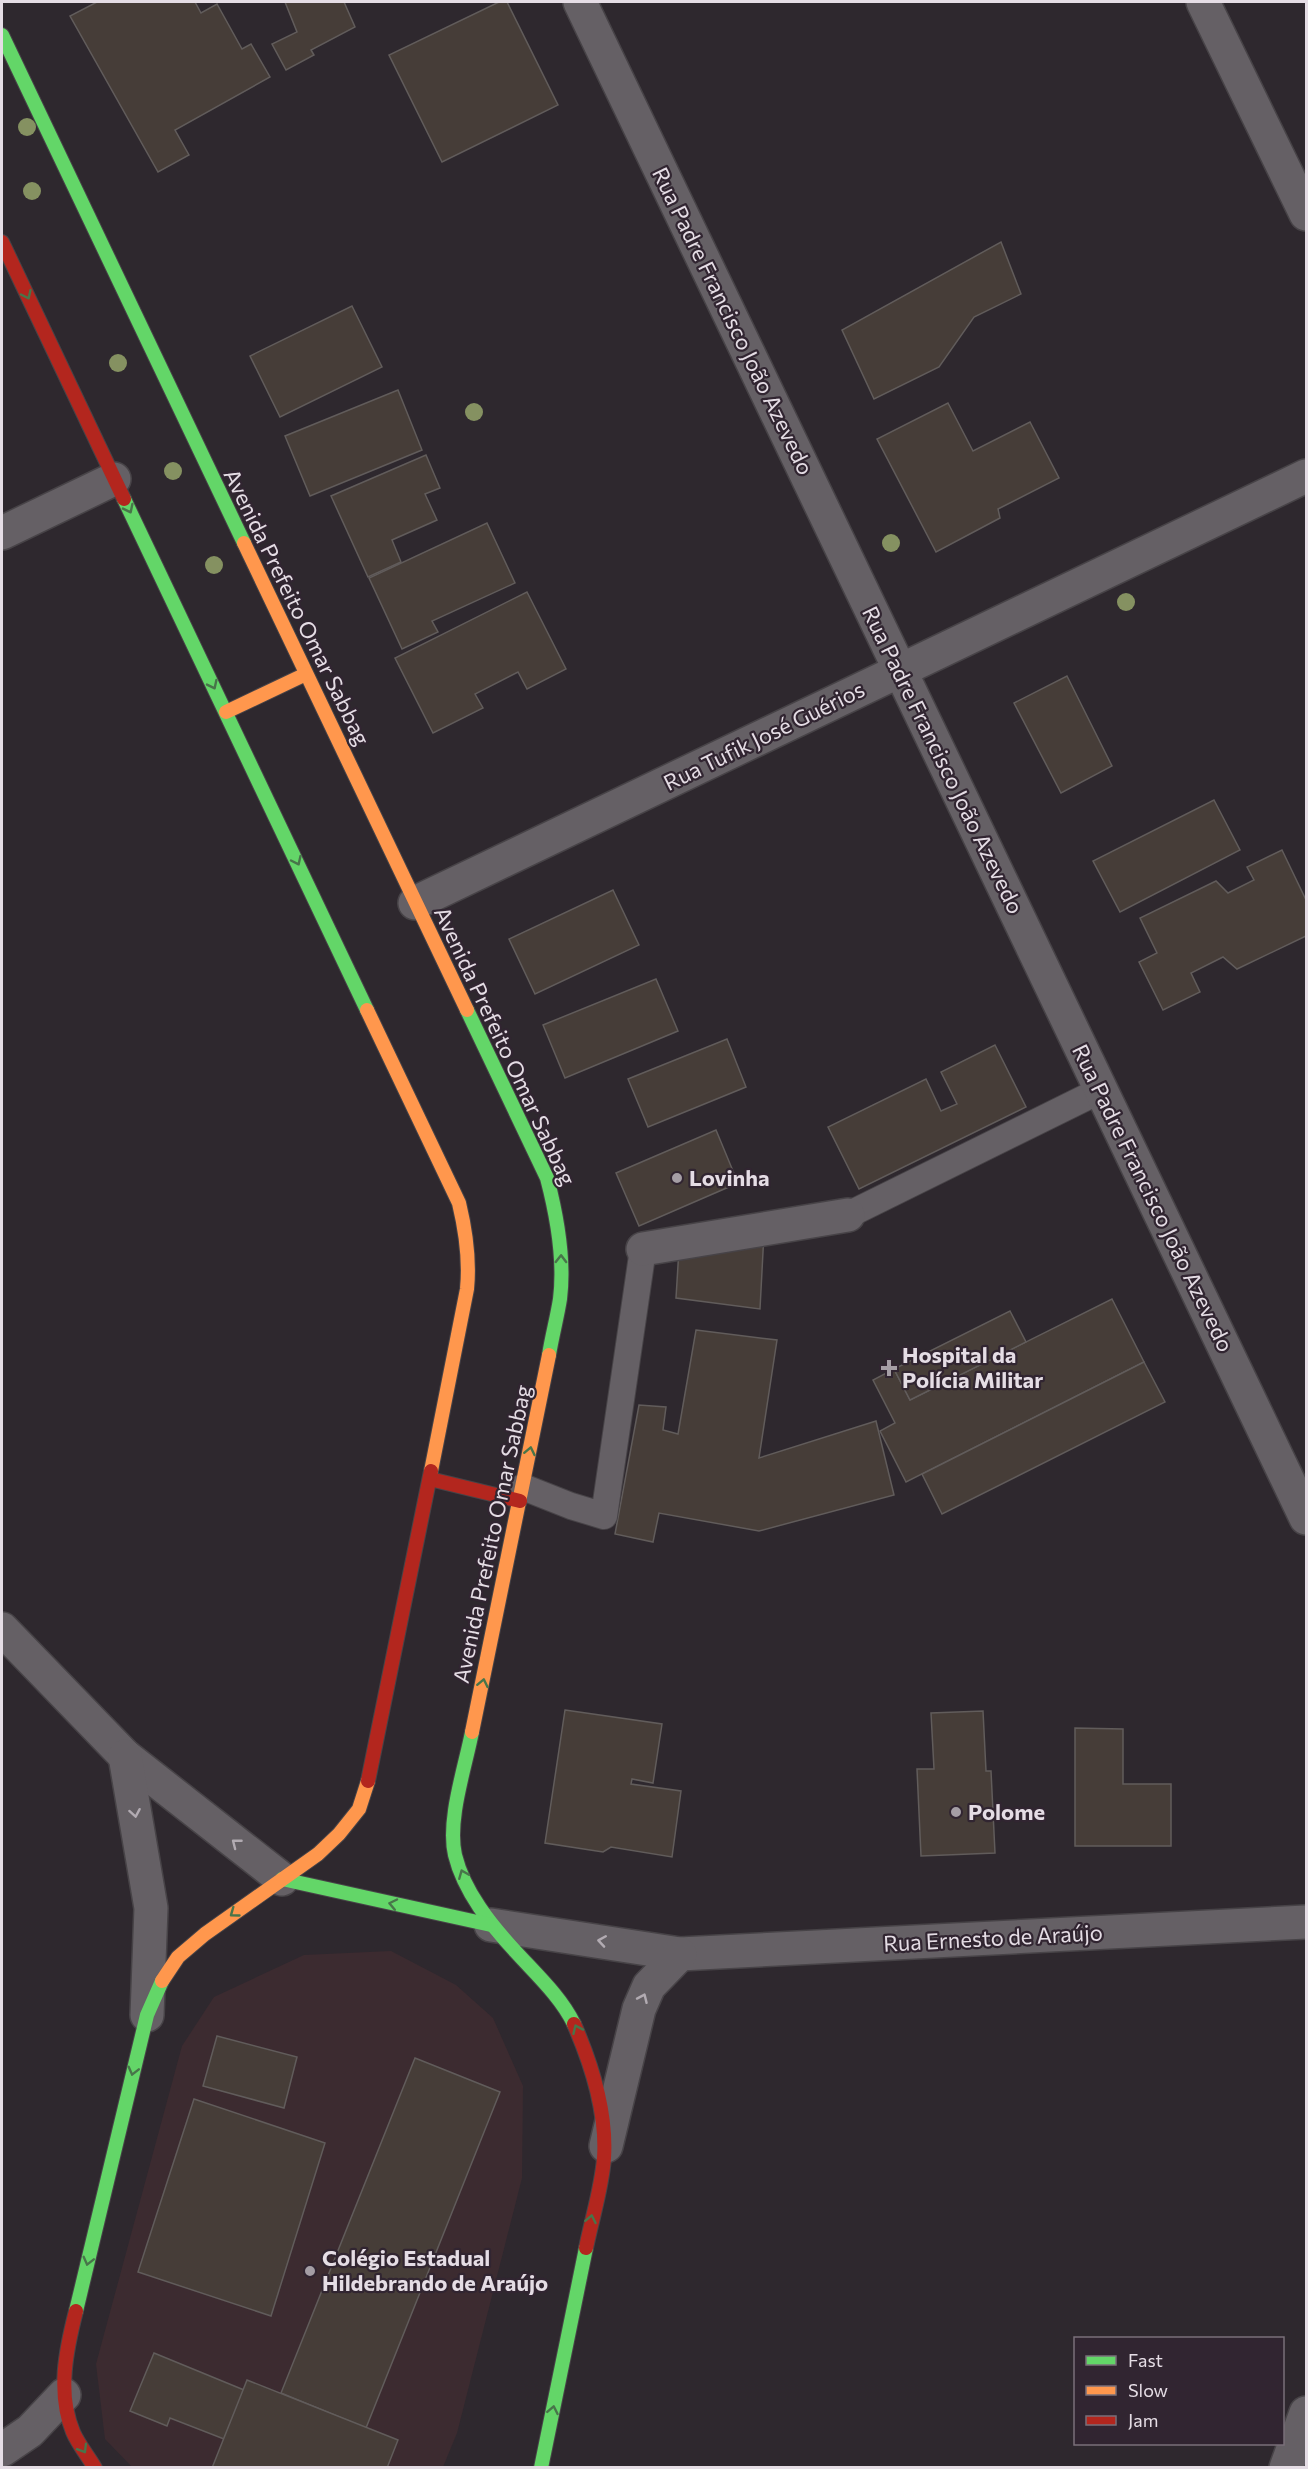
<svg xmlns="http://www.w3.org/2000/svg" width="1308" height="2469" font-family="Commissioner,sans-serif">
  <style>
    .education { fill: #3c2b30 }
    .building { fill: #463d38; stroke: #615c5b; stroke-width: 1.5 }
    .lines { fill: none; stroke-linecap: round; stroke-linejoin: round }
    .lane-casing { stroke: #474347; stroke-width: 28 }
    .street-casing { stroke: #474347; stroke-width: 36 }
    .fast-casing { stroke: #474347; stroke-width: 16 }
    .slow-casing { stroke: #474347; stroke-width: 16 }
    .jam-casing { stroke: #474347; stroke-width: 16 }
    .lane { stroke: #656065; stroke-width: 26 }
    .street { stroke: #656065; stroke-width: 33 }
    .fast { stroke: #63d668; stroke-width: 14 }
    .slow { stroke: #ff974d; stroke-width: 14 }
    .jam { stroke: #b3261e; stroke-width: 14 }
    .tree { fill: #859161 }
    .oneway { stroke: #48754a }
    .oneway2 { stroke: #b2abb2 }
    .poi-dot { fill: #a59ea5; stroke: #312531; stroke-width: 2 }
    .labels { text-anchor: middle; stroke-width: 4.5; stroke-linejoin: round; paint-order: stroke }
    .street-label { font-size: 22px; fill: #e5dde5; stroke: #312531 }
    .poi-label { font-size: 22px; font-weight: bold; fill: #e5dde5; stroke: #312531; text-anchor: start }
  </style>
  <rect width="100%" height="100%" fill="#2e282e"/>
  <!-- education -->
  <polygon class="education" points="391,1951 456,1985 493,2018 523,2086 522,2178 457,2433 443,2467 132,2467 105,2439 96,2364 182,2046 214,1997 304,1955"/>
  <!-- building -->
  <g class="building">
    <polygon points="97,2 195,2 201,13 217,4 242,49 251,44 270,77 175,130 189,155 158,172 70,16"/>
    <polygon points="285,2 344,2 355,27 311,50 314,55 286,70 272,44 297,32"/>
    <polygon points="499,2 507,2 558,105 442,162 389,55"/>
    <polygon points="1001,242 1021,294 974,317 939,367 874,399 842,330"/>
    <polygon points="352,306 382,367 280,417 250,356"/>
    <polygon points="398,390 422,450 310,496 285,436"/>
    <polygon points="948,403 973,451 1030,422 1059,478 998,509 1000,518 936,552 877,439"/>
    <polygon points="426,455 440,488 425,494 437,520 392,540 401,562 368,577 331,496"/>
    <polygon points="487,523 515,583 432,621 438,632 402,649 369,578"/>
    <polygon points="527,592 566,669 527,689 518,672 475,694 483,708 433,733 395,658"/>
    <polygon points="1067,676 1112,766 1061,793 1014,703"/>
    <polygon points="1214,800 1240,850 1120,912 1093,861"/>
    <polygon points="1282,850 1306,900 1306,936 1237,969 1223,957 1191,973 1200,992 1163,1010 1139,962 1157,953 1140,918 1216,881 1228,893 1254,880 1247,867"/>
    <polygon points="613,890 639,945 535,994 509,939"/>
    <polygon points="656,979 678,1031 565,1078 543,1025"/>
    <polygon points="727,1039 746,1087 648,1127 628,1079"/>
    <polygon points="995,1045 1026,1107 859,1189 828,1127 926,1079 941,1111 957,1104 941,1072"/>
    <polygon points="716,1130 738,1183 639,1226 616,1173"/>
    <polygon points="764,1233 760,1309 676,1298 679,1249"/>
    <polygon points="1112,1299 1144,1362 906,1482 880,1431 895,1423 873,1380 894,1369 910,1400"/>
    <polygon points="1010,1311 1026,1342 910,1400 894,1369"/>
    <polygon points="696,1330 777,1340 759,1458 876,1421 894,1495 759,1531 659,1513 653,1542 615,1534 639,1405 666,1407 663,1430 678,1434"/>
    <polygon points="1144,1362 1165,1402 942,1514 922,1474"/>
    <polygon points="565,1710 662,1724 653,1783 632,1779 631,1784 681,1791 672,1857 611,1847 603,1852 545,1843"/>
    <polygon points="983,1711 986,1771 991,1771 995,1853 921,1856 917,1769 934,1769 931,1713"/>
    <polygon points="1075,1728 1123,1729 1123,1784 1171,1784 1171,1846 1075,1846"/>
    <polygon points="217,2036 297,2057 284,2108 203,2086"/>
    <polygon points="415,2058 500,2092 366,2428 281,2393"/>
    <polygon points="194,2099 325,2143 271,2316 138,2272"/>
    <polygon points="154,2353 244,2390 224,2439 170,2418 167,2426 130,2411"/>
    <polygon points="247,2380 398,2440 387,2468 212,2468"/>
  </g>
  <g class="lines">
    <defs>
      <g id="lane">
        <polyline points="848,1215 1101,1090"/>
        <polyline points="523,1487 571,1506 604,1516 643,1249"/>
      </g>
      <g id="street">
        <polyline points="580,2 1306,1518"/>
        <polyline points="1203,2 1306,214"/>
        <polyline points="2,533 114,479"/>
        <polyline points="415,903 1306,476"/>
        <polyline points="643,1249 848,1215"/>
        <polyline points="2,1629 125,1756 282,1879"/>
        <polyline points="125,1756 151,1908 147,2015"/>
        <polyline points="491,1925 680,1954 1306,1922"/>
        <polyline points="606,2146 639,2009 649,1986 680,1954"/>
        <polyline points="2,2450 30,2431 64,2395"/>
        <polyline points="1286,2468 1306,2413"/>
      </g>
      <g id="fast">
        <polyline points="2,35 244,543"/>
        <polyline points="124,499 367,1010"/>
        <path d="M467 1010 547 1178C557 1216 565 1259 560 1299 557 1318 552 1336 549 1355"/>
        <path d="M472 1732C465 1768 447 1820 455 1855 464 1892 491 1925 516 1952 536 1974 561 1997 574 2024"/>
        <polyline points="282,1879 491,1925"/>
        <polyline points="76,2311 147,2015 162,1981"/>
        <polyline points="541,2468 586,2248"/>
      </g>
      <g id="slow">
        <polyline points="244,543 467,1010"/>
        <polyline points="226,712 306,674"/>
        <path d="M367 1010 459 1203C466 1232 470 1259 467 1289L431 1471"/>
        <polyline points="472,1732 549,1355"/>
        <polyline points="162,1981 178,1957 205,1934 318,1854 339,1834 359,1809 368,1781"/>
      </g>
      <g id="jam">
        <polyline points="2,242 124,499"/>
        <polyline points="430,1479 520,1501"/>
        <polyline points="368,1781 431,1471"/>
        <path d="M574 2024C591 2063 607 2114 604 2158 602 2187 592 2218 586 2248"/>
        <path d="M76 2311C66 2350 57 2393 73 2432 78 2444 88 2456 95 2468"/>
      </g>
    </defs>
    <!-- lane casing -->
    <use href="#lane" class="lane-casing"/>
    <!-- street casing -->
    <use href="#street" class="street-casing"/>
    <!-- fast casing -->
    <use href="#fast" class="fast-casing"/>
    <!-- slow casing -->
    <use href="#slow" class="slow-casing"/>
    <!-- jam casing -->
    <use href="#jam" class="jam-casing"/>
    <!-- lane -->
    <use href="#lane" class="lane"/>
    <!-- street -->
    <use href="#street" class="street"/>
    <!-- fast -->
    <use href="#fast" class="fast"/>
    <!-- slow -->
    <use href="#slow" class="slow"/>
    <!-- jam -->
    <use href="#jam" class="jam"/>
  </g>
  <!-- trees -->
  <g class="tree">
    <circle cx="27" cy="127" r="9"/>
    <circle cx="32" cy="191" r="9"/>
    <circle cx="118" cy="363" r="9"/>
    <circle cx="474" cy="412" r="9"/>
    <circle cx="173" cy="471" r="9"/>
    <circle cx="891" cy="543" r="9"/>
    <circle cx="214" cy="565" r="9"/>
    <circle cx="1126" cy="602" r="9"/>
  </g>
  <!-- one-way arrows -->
  <defs><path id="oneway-chevron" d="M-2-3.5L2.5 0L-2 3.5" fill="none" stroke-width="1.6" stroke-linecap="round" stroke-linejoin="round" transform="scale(1.5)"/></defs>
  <g class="oneway">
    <use href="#oneway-chevron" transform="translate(27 295) rotate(65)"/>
    <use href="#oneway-chevron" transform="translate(129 509) rotate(64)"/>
    <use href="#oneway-chevron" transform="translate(213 685) rotate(64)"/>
    <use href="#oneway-chevron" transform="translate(297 861) rotate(65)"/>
    <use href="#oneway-chevron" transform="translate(561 1259) rotate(-89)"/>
    <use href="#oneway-chevron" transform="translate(530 1451) rotate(-78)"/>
    <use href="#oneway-chevron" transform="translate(483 1683) rotate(-78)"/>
    <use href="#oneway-chevron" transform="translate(463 1874) rotate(-112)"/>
    <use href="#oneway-chevron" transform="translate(393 1904) rotate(-168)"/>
    <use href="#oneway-chevron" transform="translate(234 1913) rotate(144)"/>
    <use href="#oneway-chevron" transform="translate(577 2029) rotate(-114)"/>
    <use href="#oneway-chevron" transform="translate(133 2071) rotate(104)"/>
    <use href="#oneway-chevron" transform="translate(591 2219) rotate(-79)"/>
    <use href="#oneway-chevron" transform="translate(88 2261) rotate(104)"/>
    <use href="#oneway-chevron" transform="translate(553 2410) rotate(-79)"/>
    <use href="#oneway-chevron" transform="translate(83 2449) rotate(59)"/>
  </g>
  <g class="oneway2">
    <use href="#oneway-chevron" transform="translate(135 1813) rotate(80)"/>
    <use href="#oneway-chevron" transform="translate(236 1843) rotate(-142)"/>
    <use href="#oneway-chevron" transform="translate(602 1941) rotate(-171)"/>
    <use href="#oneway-chevron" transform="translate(643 1998) rotate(-66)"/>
  </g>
  <!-- markers -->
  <g class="poi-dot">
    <circle cx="677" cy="1178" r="6"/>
    <path d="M886 1359h6v6h6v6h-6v6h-6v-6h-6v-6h6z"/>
    <circle cx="956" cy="1812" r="6"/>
    <circle cx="310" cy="2271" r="6"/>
  </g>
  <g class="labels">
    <!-- street labels -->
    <g class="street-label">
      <text transform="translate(733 321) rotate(64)" y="8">Rua Padre Francisco João Azevedo</text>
      <text transform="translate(297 607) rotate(64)" y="8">Avenida Prefeito Omar Sabbag</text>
      <text transform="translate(764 736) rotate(-26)" y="8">Rua Tufik José Guérios</text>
      <text transform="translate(943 760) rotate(64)" y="8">Rua Padre Francisco João Azevedo</text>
      <text transform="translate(505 1046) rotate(65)" y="8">Avenida Prefeito Omar Sabbag</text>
      <text transform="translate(1153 1198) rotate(64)" y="8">Rua Padre Francisco João Azevedo</text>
      <text transform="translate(492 1534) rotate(-78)" y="8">Avenida Prefeito Omar Sabbag</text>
      <text transform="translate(993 1938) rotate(-3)" y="8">Rua Ernesto de Araújo</text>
    </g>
    <!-- poi labels -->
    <g class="poi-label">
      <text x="689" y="1186">Lovinha</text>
      <text x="902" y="1363">Hospital da<tspan x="902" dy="25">Polícia Militar</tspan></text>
      <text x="968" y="1820">Polome</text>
      <text x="322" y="2266">Colégio Estadual<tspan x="322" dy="25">Hildebrando de Araújo</tspan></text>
    </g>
  </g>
  <!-- border -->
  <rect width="1308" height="2469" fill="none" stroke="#e5dde5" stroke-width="6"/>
  <!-- legend -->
  <rect x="1074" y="2337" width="210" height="108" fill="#312531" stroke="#796f79" stroke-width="1.5"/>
  <rect x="1086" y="2356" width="30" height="9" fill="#63d668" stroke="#796f79" stroke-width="1.5"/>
  <text x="1128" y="2367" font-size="18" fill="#e5dde5">Fast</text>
  <rect x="1086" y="2386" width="30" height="9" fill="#ff974d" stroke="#796f79" stroke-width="1.5"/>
  <text x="1128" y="2397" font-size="18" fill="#e5dde5">Slow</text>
  <rect x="1086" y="2416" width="30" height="9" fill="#b3261e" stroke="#796f79" stroke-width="1.5"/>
  <text x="1128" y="2427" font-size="18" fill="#e5dde5">Jam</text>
</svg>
